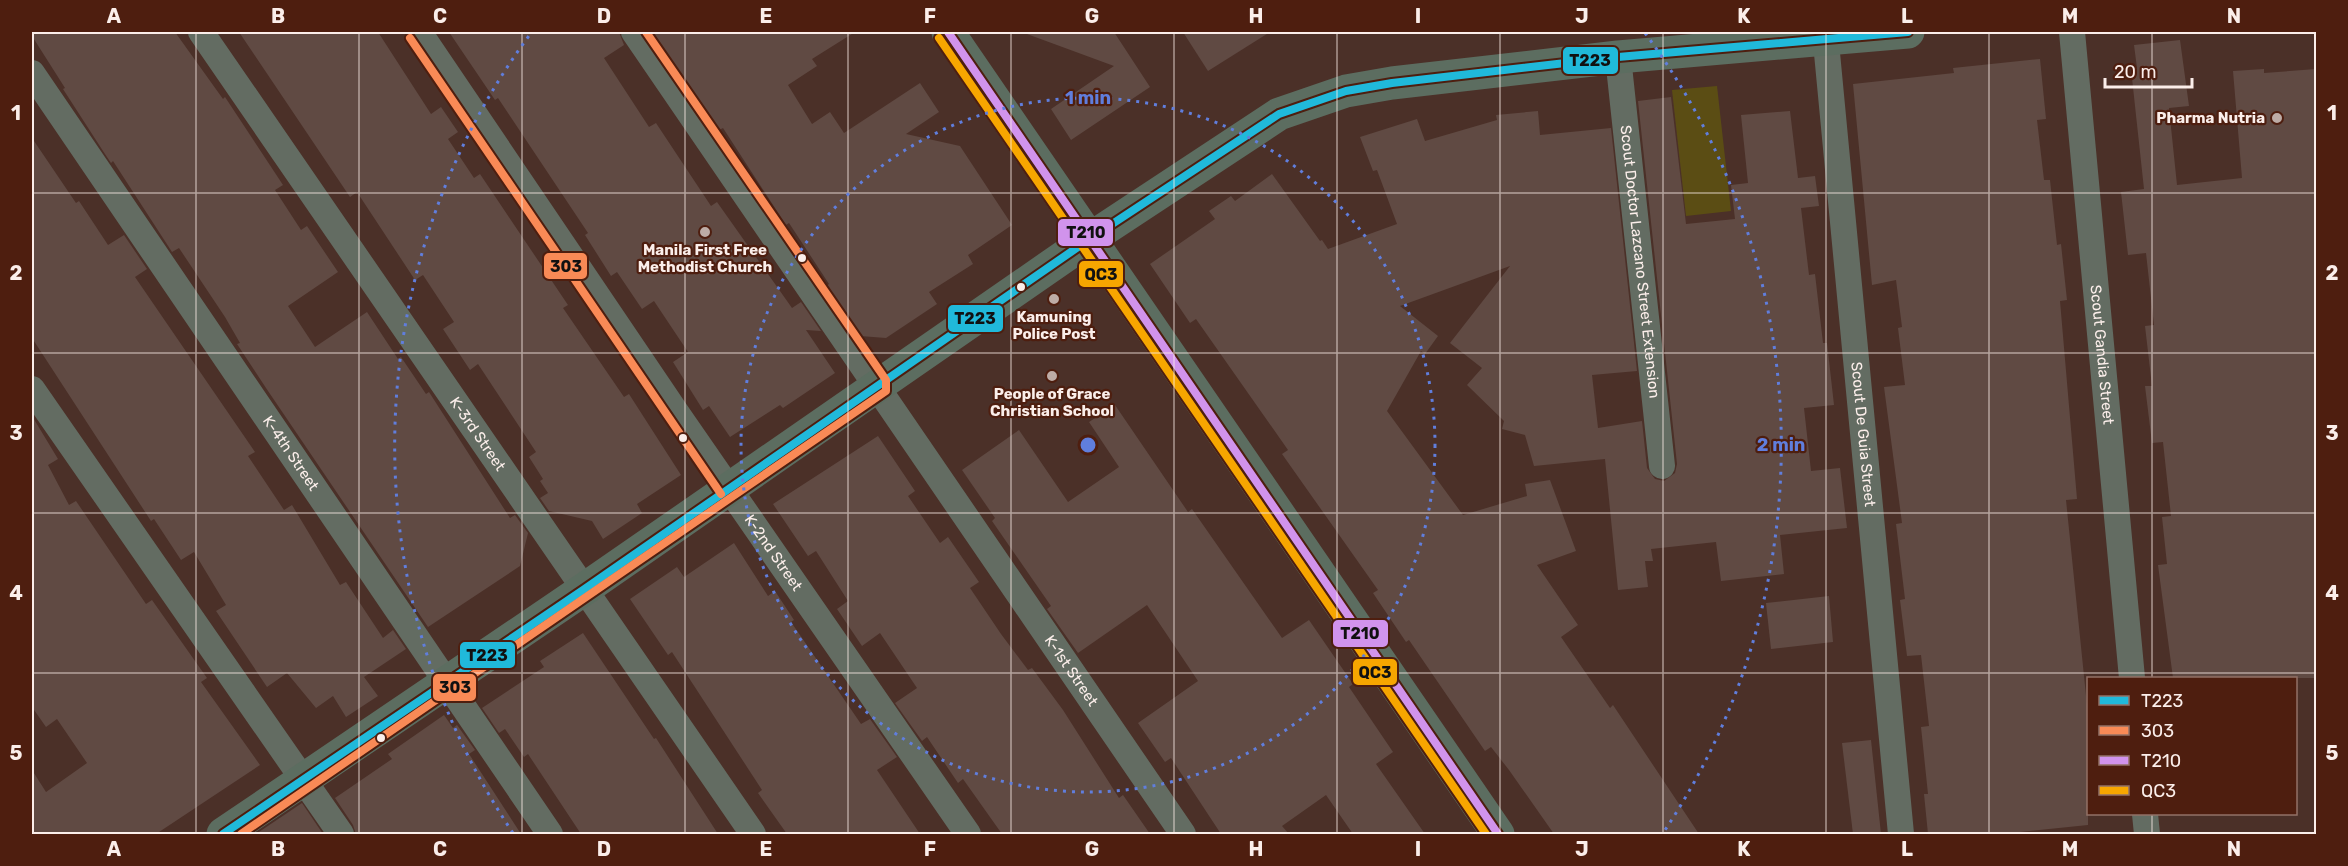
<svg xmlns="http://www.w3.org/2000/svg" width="2348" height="866" font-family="Rubik,sans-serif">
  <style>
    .green { fill: #5b4d14 }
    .building { fill: #604a43 }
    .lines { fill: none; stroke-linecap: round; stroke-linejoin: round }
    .street { stroke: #636c62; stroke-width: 26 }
    .secondary { stroke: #5c6d60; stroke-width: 33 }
    .bus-1-casing { stroke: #4e1e0f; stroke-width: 12 }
    .bus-2-casing { stroke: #4e1e0f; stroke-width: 12 }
    .bus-3-casing { stroke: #4e1e0f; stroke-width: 12 }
    .bus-4-casing { stroke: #4e1e0f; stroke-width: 12 }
    .bus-1 { stroke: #20b9da; stroke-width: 8 }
    .bus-2 { stroke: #f98a56; stroke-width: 8 }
    .bus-3 { stroke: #d193ec; stroke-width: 8 }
    .bus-4 { stroke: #f7a600; stroke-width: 8 }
    .grid { fill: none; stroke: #fbeeea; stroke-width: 1.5; stroke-opacity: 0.55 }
    .ring { fill: none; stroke: #607edd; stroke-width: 3; stroke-dasharray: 3 6 }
    .poi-dot { fill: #bdaca6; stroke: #4e1e0f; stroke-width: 2 }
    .bus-dot { fill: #fbeeea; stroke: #4e1e0f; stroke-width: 2 }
    .labels { text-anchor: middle; stroke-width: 4.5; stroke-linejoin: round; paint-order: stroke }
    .poi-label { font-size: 15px; font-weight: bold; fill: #fbeeea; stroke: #4e1e0f }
    .street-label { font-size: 15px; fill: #fbeeea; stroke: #4e1e0f }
    .centre { fill: #607edd; stroke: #4e1e0f; stroke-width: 3 }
    .ring-label { font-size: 18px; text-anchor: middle; font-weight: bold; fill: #607edd; stroke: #4e1e0f; stroke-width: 4.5; stroke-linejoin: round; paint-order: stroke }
    .line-badge { stroke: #4e1e0f; stroke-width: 2 }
    .pale-badge-label { font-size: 16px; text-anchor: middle; font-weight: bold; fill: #111 }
    .neatline { fill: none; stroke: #fbeeea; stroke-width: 2 }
    .grid-label { font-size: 20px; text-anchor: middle; font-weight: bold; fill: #fbeeea }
  </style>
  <rect width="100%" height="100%" fill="#4b3028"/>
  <!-- green -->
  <polygon class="green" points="1717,86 1731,211 1686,216 1672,90"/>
  <!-- building -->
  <g class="building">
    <polygon points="32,32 175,32 223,99 225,97 283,185 275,190 301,230 307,226 338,272 288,306 315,347 367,312 398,359 401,357 426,394 429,392 510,518 515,515 528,533 520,566 428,627 266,388 237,344 240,343 225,317 179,248 172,252 113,161 111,163 103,151 63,89 65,88 32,36"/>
    <polygon points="239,32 378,32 431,114 441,107 458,132 448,139 474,178 480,174 568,305 563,308 624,397 629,394 681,475 637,504 642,513 603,539 592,521 549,511 540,498 548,493 540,481 543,479 529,457 536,452 478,364 470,370 443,329 454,322 423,275 415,280 357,192 350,197"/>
    <polygon points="449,32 619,32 624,45 604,58 649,127 656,123 711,206 717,202 792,308 801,302 821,331 806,330 835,373 783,408 780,405 730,437 709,406 703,410 673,362 688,352 654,301 642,309 617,272 611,276 585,235 588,233 498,98 495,100"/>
    <polygon points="652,32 855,32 812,59 817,66 788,85 812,124 830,112 844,133 920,83 939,112 906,134 960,146 1012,225 968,255 973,264 929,292 937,304 886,338 860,336 826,286 829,284 789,223 786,225 723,128 719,130"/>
    <polygon points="1028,32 1114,32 1150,87 1071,140 1051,109 1114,66 1027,34"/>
    <polygon points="1183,32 1270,32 1208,71"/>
    <polygon points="2180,40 2189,106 2169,108 2177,185 2242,178 2233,71 2264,69 2264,73 2316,69 2316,678 2173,678 2158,565 2167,564 2162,517 2171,516 2163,442 2152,443 2145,386 2152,386 2145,326 2154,325 2146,253 2128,255 2121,192 2144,189 2131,69 2137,68 2134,45"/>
    <polygon points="2040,59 2046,119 2037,120 2044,180 2050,180 2057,245 2061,244 2067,300 2060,301 2077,499 2066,500 2088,715 2088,825 2001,834 1928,834 1924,794 1928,794 1921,727 1929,726 1921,655 1907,656 1900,600 1905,599 1896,524 1902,523 1884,387 1905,385 1898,328 1902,327 1896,280 1872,285 1853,84 1954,73 1953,68"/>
    <polygon points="1671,97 1686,224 1735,219 1731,185 1748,183 1741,115 1790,111 1798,178 1815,176 1819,206 1801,208 1809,275 1815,274 1823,343 1827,343 1834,405 1804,408 1811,471 1840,468 1847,528 1780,535 1784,574 1721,581 1716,542 1651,549 1653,561 1645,561 1648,587 1618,590 1605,459 1534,466 1525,435 1502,429 1504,421 1467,385 1482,368 1450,343 1510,266 1400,306 1438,336 1425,354 1421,351 1387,411 1463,515 1527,496 1525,484 1550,480 1576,551 1537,565 1578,625 1561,637 1610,708 1613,705 1699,834 1554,834 1509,770 1491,747 1485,751 1409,640 1406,642 1373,593 1378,590 1282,454 1288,450 1196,319 1190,323 1150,264 1215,219 1209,211 1231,196 1235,201 1272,174 1320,241 1322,240 1328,249 1397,224 1377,170 1373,171 1360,137 1417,119 1425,141 1497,120 1496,115 1538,111 1540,135 1611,128 1637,371 1592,375 1598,428 1642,421 1647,468 1655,479 1664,481 1675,473 1677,464 1638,101"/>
    <polygon points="32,138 76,203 79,201 108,245 124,235 147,269 135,277 255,452 248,456 284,510 292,505 340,585 346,582 383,638 393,630 406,649 364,677 378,696 346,717 333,696 316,708 287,673 267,687 216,611 226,605 194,552 181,560 154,519 151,521 32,338"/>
    <polygon points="1115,405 1188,512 1192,509 1282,638 1309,620 1353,684 1349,687 1393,752 1376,764 1425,834 1353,834 1326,795 1282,826 1289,834 1221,834 1171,758 1165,762 1138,723 1198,681 1147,605 1078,653 1047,609 1051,606 992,521 995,518 962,470 1019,430 1068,502 1119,467 1089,422"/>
    <polygon points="32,416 58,459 48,465 69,505 76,501 146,604 152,600 207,678 201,682 260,765 156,834 32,834 32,770 46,792 87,763 57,719 46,727 32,707"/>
    <polygon points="878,436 915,491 908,496 940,543 948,537 979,582 970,588 1001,634 1028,670 1032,668 1063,710 1119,798 1123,795 1150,834 1002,834 963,779 958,783 927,737 922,741 895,703 917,688 880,633 862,646 837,609 848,601 816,551 808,556 773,504"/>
    <polygon points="734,543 768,596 775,591 794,620 791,622 861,724 870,719 897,757 877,770 920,834 787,834 758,793 762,790 672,652 668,655 630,599 677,567 684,577"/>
    <polygon points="1829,596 1833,642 1771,649 1766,603"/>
    <polygon points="583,633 654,739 656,738 718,834 581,834 528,754 524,757 505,729 499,733 482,708 544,667 540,661"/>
    <polygon points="444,715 453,728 457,725 475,750 469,754 521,834 356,834 353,825 335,798 392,759 388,754"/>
    <polygon points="1871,740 1881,834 1853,834 1842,743"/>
    <polygon points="302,803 323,834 256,834"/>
  </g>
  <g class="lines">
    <!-- street -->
    <g class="street">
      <path id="s1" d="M201 32 753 834"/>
      <path id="s2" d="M419 32 676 412 968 834"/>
      <path id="s3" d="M634 32 1183 834"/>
      <path id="s4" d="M1825 32 1901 834"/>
      <path id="s5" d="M2072 32 2132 678"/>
      <path id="s6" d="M1618 57 1662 466"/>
      <path id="s7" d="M32 73 550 834"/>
      <polyline points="32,389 341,834"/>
      <polyline points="2145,814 2147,834"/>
    </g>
    <!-- secondary -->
    <g class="secondary">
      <polyline points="948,32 1498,834"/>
      <polyline points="223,834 583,590 1091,238 1279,114 1346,91 1392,83 1618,57 1908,32"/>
    </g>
    <defs>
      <polyline id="bus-1" points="223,834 583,590 1091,238 1279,114 1346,91 1392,83 1618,57 1908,32"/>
      <g id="bus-2">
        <polyline points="410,38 721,494"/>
        <polyline points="241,834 886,391 886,380 646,32"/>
      </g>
      <polyline id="bus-3" points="948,32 1498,834"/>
      <polyline id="bus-4" points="939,38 1486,834"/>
    </defs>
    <!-- bus-1 casing -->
    <use href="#bus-1" class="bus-1-casing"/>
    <!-- bus-2 casing -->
    <use href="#bus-2" class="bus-2-casing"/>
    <!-- bus-3 casing -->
    <use href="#bus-3" class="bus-3-casing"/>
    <!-- bus-4 casing -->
    <use href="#bus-4" class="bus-4-casing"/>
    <!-- bus-1 -->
    <use href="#bus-1" class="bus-1"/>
    <!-- bus-2 -->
    <use href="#bus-2" class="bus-2"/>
    <!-- bus-3 -->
    <use href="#bus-3" class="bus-3"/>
    <!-- bus-4 -->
    <use href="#bus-4" class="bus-4"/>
  </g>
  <!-- grid -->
  <path class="grid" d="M196 32V834M359 32V834M522 32V834M685 32V834M848 32V834M1011 32V834M1174 32V834M1337 32V834M1500 32V834M1663 32V834M1826 32V834M1989 32V834M2152 32V678M32 193H2316M32 353H2316M32 513H2316M32 673H2316M2152 814V834"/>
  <!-- distance rings -->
  <g class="ring">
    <circle cx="1088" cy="445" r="347"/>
    <path d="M513 833A693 693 0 0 1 531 33M1645 33A693 693 0 0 1 1663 833"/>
  </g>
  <!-- markers -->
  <g class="poi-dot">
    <circle cx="2277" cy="118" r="6"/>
    <circle cx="705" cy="232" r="6"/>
    <circle cx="1054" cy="299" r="6"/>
    <circle cx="1052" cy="376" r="6"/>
  </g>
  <g class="bus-dot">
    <circle cx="802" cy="258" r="5"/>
    <circle cx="1021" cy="287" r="5"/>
    <circle cx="683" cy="438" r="5"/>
    <circle cx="381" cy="738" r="5"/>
  </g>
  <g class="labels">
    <!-- poi labels -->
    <g class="poi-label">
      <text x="2265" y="123" text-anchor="end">Pharma Nutria</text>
      <text x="705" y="255">Manila First Free<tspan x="705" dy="17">Methodist Church</tspan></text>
      <text x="1054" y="322">Kamuning<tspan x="1054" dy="17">Police Post</tspan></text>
      <text x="1052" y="399">People of Grace<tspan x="1052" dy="17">Christian School</tspan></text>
    </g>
    <!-- street labels -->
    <g class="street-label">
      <text dy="5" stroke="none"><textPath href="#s6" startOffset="206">Scout Doctor Lazcano Street Extension</textPath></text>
      <text dy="5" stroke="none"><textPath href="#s5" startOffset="324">Scout Gandia Street</textPath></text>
      <text dy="5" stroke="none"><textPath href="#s1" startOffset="488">K-3rd Street</textPath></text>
      <text dy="5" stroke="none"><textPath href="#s4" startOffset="404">Scout De Guia Street</textPath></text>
      <text dy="5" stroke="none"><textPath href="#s7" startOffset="460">K-4th Street</textPath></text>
      <text dy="5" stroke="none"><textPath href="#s2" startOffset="630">K-2nd Street</textPath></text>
      <text dy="5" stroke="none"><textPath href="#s3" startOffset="774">K-1st Street</textPath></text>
    </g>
  </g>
  <circle cx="1088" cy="445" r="9" class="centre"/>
  <g class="ring-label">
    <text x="1088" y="104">1 min</text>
    <text x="1781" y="451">2 min</text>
  </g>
  <g class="line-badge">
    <rect x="1562" y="46" width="57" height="29" rx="6" fill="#20b9da"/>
    <rect x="1057" y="218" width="57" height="29" rx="6" fill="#d193ec"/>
    <rect x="543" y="252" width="45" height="28" rx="6" fill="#f98a56"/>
    <rect x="1078" y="260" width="46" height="28" rx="6" fill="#f7a600"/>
    <rect x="947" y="304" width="57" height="29" rx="6" fill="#20b9da"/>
    <rect x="1332" y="619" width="57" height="29" rx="6" fill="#d193ec"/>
    <rect x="459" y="641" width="57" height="28" rx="6" fill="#20b9da"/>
    <rect x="1352" y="658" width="46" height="28" rx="6" fill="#f7a600"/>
    <rect x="432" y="673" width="45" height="29" rx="6" fill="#f98a56"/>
  </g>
  <g class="pale-badge-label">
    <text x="1590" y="66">T223</text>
    <text x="1086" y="238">T210</text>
    <text x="566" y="272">303</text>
    <text x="1101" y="280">QC3</text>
    <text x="975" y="324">T223</text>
    <text x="1360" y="639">T210</text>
    <text x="487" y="661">T223</text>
    <text x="1375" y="678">QC3</text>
    <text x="455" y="693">303</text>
  </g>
  <!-- border -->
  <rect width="2348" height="866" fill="none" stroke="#4e1e0f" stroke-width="66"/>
  <!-- legend -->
  <rect x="2087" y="677" width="210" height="138" fill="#4e1e0f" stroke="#937167" stroke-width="1.5"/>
  <rect x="2099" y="696" width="30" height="9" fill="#20b9da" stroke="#937167" stroke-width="1.5"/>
  <text x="2141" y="707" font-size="18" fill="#fbeeea">T223</text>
  <rect x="2099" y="726" width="30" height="9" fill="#f98a56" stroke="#937167" stroke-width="1.5"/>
  <text x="2141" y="737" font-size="18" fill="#fbeeea">303</text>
  <rect x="2099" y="756" width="30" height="9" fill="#d193ec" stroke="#937167" stroke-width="1.5"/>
  <text x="2141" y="767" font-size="18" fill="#fbeeea">T210</text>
  <rect x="2099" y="786" width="30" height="9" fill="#f7a600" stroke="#937167" stroke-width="1.5"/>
  <text x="2141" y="797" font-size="18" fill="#fbeeea">QC3</text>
  <!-- scale -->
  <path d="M2105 78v9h87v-9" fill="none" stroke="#fbeeea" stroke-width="3"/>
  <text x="2114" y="78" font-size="18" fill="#fbeeea" stroke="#4e1e0f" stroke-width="4.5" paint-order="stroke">20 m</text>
  <rect x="33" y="33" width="2282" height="800" class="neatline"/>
  <g class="grid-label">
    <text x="114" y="23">A</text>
    <text x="278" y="23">B</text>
    <text x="440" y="23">C</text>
    <text x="604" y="23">D</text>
    <text x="766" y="23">E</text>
    <text x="930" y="23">F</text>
    <text x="1092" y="23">G</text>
    <text x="1256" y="23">H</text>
    <text x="1418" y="23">I</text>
    <text x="1582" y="23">J</text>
    <text x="1744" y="23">K</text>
    <text x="1907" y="23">L</text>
    <text x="2070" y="23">M</text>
    <text x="2234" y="23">N</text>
    <text x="16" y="120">1</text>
    <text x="2332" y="120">1</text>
    <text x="16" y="280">2</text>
    <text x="2332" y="280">2</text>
    <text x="16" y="440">3</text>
    <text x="2332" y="440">3</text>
    <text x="16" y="600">4</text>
    <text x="2332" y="600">4</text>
    <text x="16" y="760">5</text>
    <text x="2332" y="760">5</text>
    <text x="114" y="856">A</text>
    <text x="278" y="856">B</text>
    <text x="440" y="856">C</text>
    <text x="604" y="856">D</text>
    <text x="766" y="856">E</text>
    <text x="930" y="856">F</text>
    <text x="1092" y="856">G</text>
    <text x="1256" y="856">H</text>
    <text x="1418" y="856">I</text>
    <text x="1582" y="856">J</text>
    <text x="1744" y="856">K</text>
    <text x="1907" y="856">L</text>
    <text x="2070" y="856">M</text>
    <text x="2234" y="856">N</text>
  </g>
</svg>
